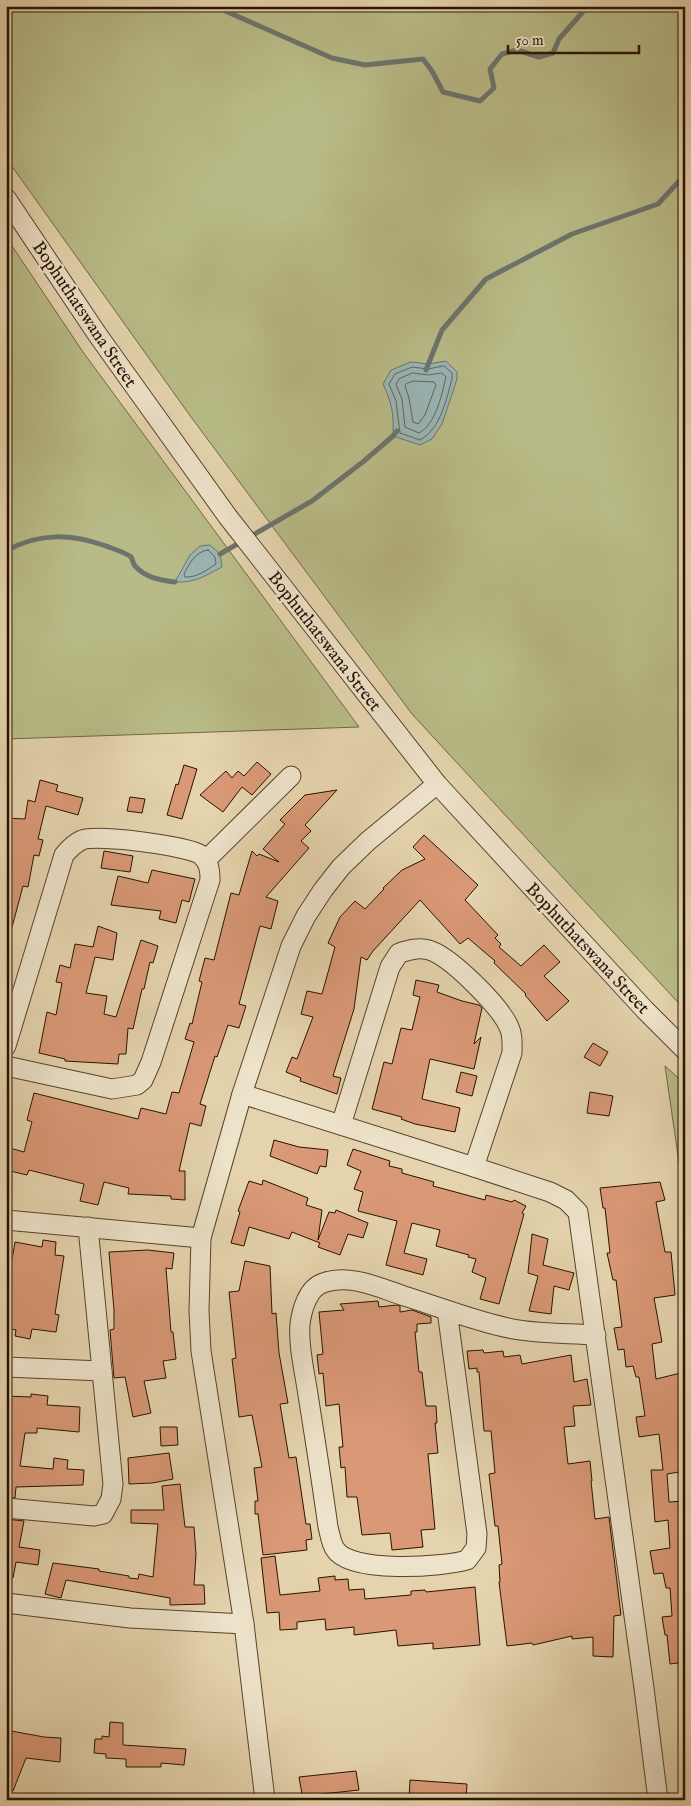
<svg xmlns="http://www.w3.org/2000/svg" width="691" height="1806" font-family="'IM FELL English',serif">
  <style>
    .green { fill: #b8bb87; stroke: #706744 }
    .water { fill: #9ab5b5; stroke: #6c746d }
    .lines { fill: none; stroke-linecap: round; stroke-linejoin: round }
    .shore { stroke: #61645a; stroke-width: 1 }
    .stream { stroke: #6c746d; stroke-width: 5 }
    .building { fill: #d99876; stroke: #281300 }
    .minor-casing { stroke: #57432b; stroke-width: 21 }
    .minor { stroke: #ede2ca; stroke-width: 19 }
    .labels { text-anchor: middle; stroke-width: 4.5; stroke-linejoin: round; paint-order: stroke }
    .street-label { font-size: 18px; fill: #281300; stroke: #ede2ca }
  </style>
  <rect width="100%" height="100%" fill="#e4d3ad"/>
  <filter id="stains"><feTurbulence type="fractalNoise" baseFrequency=".004" numOctaves="4"/><feColorMatrix values="0 0 0 0 .2 0 0 0 0 .09 0 0 0 0 .02 0 0 0 .5 -.17"/></filter>
  <radialGradient id="worn" r=".72"><stop offset=".6" stop-color="#630" stop-opacity="0"/><stop offset="1" stop-color="#630" stop-opacity=".3"/></radialGradient>
  <!-- green -->
  <g class="green">
    <polygon points="6,6 685,6 685,1010 412,714 191,417 6,158"/>
    <polygon points="6,237 83,352 359,727 6,739"/>
    <polygon points="665,1066 685,1084 685,1204"/>
  </g>
  <!-- water -->
  <g class="water">
    <path d="M446 361 457 372V379L442 424 432 439 420 445 393 436C394 414 392 403 383 384L391 370 411 362 428 364Z"/>
    <path d="M210 545 220 554 222 567C204 576 196 583 175 582L190 555 200 546Z"/>
  </g>
  <g class="lines">
    <!-- shore -->
    <g class="shore">
      <path d="M444 366 452 373V379C446 400 441 428 420 440L400 433 396 401 389 384 395 374 412 367 428 369Z"/>
      <path d="M413 373 428 375 442 373 446 377C442 394 436 424 419 433L405 427 402 399 396 385 399 379Z"/>
      <polygon points="414,381 434,382 436,385 425,415 418,424 413,422 409,398 405,386 406,384"/>
      <path d="M208 550 215 557 216 564C207 570 196 578 185 577L184 574C189 564 196 551 208 550Z"/>
    </g>
    <!-- stream -->
    <g class="stream">
      <polyline points="214,6 332,58 365,65 423,59 432,71 443,92 480,101 494,88 490,69 502,54 517,50 539,57 553,53 559,39 588,6"/>
      <polyline points="426,370 442,330 486,279 572,234 658,204 682,178 683,152 685,151"/>
      <path d="M6 551C39 532 72 534 106 546 113 549 125 552 131 557 133 560 133 565 136 567 146 578 161 580 175 582"/>
      <polyline points="220,554 312,501 364,461 393,436 397,431"/>
    </g>
  </g>
  <!-- building -->
  <g class="building">
    <polygon points="257,762 271,774 252,795 242,787 223,812 200,795 226,771 232,778 238,771 244,776"/>
    <polygon points="184,765 197,769 182,819 167,815 176,784 178,785"/>
    <polygon points="40,780 58,785 56,791 83,798 78,815 46,806 38,839 43,840 39,856 34,855 28,887 23,886 11,931 6,930 6,818 25,819 28,800 35,802"/>
    <polygon points="337,790 305,825 311,831 301,841 309,848 266,897 278,901 271,929 260,926 239,1004 246,1006 239,1028 228,1025 217,1057 215,1056 200,1104 206,1106 201,1126 190,1123 179,1171 185,1171 185,1200 171,1199 171,1196 128,1194 129,1188 104,1182 98,1205 80,1201 84,1184 29,1170 27,1175 6,1170 6,1147 24,1152 32,1122 27,1120 34,1093 138,1119 141,1108 166,1114 172,1092 179,1093 194,1042 185,1039 190,1023 192,1024 202,982 199,981 205,958 214,960 231,893 239,895 252,851 257,856 259,854 279,862 263,849 285,824 280,820 305,795"/>
    <polygon points="130,797 145,799 142,813 127,811"/>
    <polygon points="424,835 478,885 465,900 498,935 495,938 501,944 499,947 521,966 544,945 560,962 544,976 569,1001 547,1021 525,995 526,994 494,963 495,961 468,938 460,944 420,900 373,951 367,960 361,957 354,1009 333,1076 341,1078 337,1094 300,1081 301,1078 286,1072 292,1057 297,1059 313,1017 301,1014 307,991 322,994 335,947 328,943 340,917 355,901 365,909 384,889 383,888 402,870 425,859 413,847"/>
    <polygon points="104,851 133,856 130,872 101,868"/>
    <polygon points="152,870 195,879 189,902 182,900 176,923 159,919 161,911 111,905 118,876 148,883"/>
    <polygon points="98,926 117,933 113,960 95,957 86,993 107,996 104,1014 116,1017 141,940 158,946 153,963 150,962 144,989 142,989 133,1029 128,1028 126,1054 119,1054 118,1064 65,1061 65,1059 39,1053 47,1012 56,1015 62,983 56,982 60,965 70,968 75,944 93,947"/>
    <polygon points="416,980 439,985 437,992 462,1001 479,1005 482,1008 474,1044 481,1037 474,1069 430,1059 422,1099 460,1108 455,1132 415,1124 401,1119 402,1117 372,1109 384,1062 392,1064 401,1028 412,1030 420,997 413,995"/>
    <polygon points="593,1043 608,1052 600,1066 584,1057"/>
    <polygon points="461,1072 477,1076 472,1096 456,1092"/>
    <polygon points="590,1092 613,1096 609,1116 587,1113"/>
    <polygon points="274,1140 299,1147 328,1150 326,1167 320,1166 317,1174 270,1156"/>
    <polygon points="353,1149 390,1161 389,1166 402,1169 402,1173 434,1182 433,1186 485,1200 486,1195 512,1202 514,1200 526,1206 522,1213 524,1214 499,1304 480,1299 486,1278 472,1272 476,1259 468,1257 469,1255 436,1246 440,1230 412,1223 404,1253 427,1259 423,1275 386,1265 397,1221 358,1211 363,1192 354,1189 361,1171 347,1165"/>
    <polygon points="263,1180 308,1198 306,1205 322,1210 318,1240 329,1212 335,1213 336,1210 368,1223 363,1238 348,1234 340,1255 318,1247 320,1243 292,1232 289,1239 249,1227 244,1246 231,1243 240,1212 238,1211 249,1181 262,1185"/>
    <polygon points="660,1182 665,1200 656,1202 665,1252 671,1252 675,1295 654,1298 662,1342 652,1344 656,1379 685,1372 685,1417 679,1418 685,1434 685,1471 667,1474 669,1502 685,1501 685,1662 670,1664 667,1635 665,1635 662,1617 672,1616 670,1588 666,1588 663,1573 654,1574 650,1551 670,1548 668,1520 655,1522 651,1470 663,1470 659,1434 639,1437 636,1417 645,1416 639,1377 636,1377 633,1366 626,1367 624,1349 618,1350 614,1328 622,1327 616,1280 613,1280 607,1253 610,1253 605,1208 603,1208 600,1188"/>
    <polygon points="532,1234 548,1239 543,1265 574,1273 569,1290 554,1286 551,1314 529,1311 538,1276 528,1273"/>
    <polygon points="43,1240 56,1242 55,1255 64,1256 55,1314 59,1315 56,1332 32,1329 30,1339 15,1336 16,1330 6,1328 6,1314 11,1283 8,1283 15,1242 42,1247"/>
    <polygon points="148,1250 174,1253 172,1269 166,1268 171,1332 173,1332 176,1359 163,1361 166,1378 144,1381 151,1413 133,1417 125,1377 114,1378 110,1330 114,1329 114,1310 109,1252"/>
    <polygon points="245,1261 270,1266 272,1314 276,1313 279,1353 288,1403 280,1404 289,1458 296,1457 306,1524 310,1524 312,1539 306,1540 307,1550 263,1555 258,1514 255,1514 255,1501 258,1501 254,1468 262,1467 252,1415 239,1417 232,1359 236,1358 229,1292 239,1291"/>
    <polygon points="378,1301 379,1307 397,1305 400,1306 400,1312 412,1310 431,1317 431,1323 417,1324 417,1332 415,1332 419,1372 422,1372 426,1406 436,1406 437,1423 435,1423 438,1453 428,1454 435,1529 421,1530 423,1547 392,1550 390,1533 362,1535 357,1497 347,1497 345,1467 341,1468 339,1447 343,1447 339,1404 326,1406 323,1373 319,1374 317,1355 323,1354 319,1312 344,1310 340,1304"/>
    <polygon points="483,1350 484,1353 503,1351 504,1357 520,1355 522,1364 571,1355 574,1382 587,1379 591,1405 573,1406 575,1426 564,1427 568,1464 590,1461 592,1481 591,1481 595,1519 609,1517 621,1615 614,1616 613,1657 593,1656 593,1637 572,1639 572,1636 533,1645 532,1643 507,1646 499,1582 500,1582 499,1565 502,1564 498,1526 495,1526 489,1474 495,1473 491,1431 484,1431 479,1372 477,1372 477,1368 469,1369 467,1351"/>
    <polygon points="31,1394 48,1396 47,1405 80,1407 79,1432 37,1428 37,1433 25,1433 20,1466 53,1469 54,1458 68,1460 67,1469 84,1470 83,1485 16,1487 15,1498 6,1497 6,1396 31,1397"/>
    <polygon points="160,1427 177,1427 178,1445 161,1446"/>
    <polygon points="169,1453 173,1479 152,1483 129,1484 128,1458"/>
    <polygon points="180,1484 185,1527 194,1527 196,1554 194,1585 204,1585 205,1604 170,1605 170,1598 66,1580 61,1598 45,1594 53,1563 99,1569 99,1571 129,1576 129,1578 138,1579 139,1574 153,1577 158,1524 131,1523 131,1510 164,1510 162,1486"/>
    <polygon points="6,1519 24,1521 19,1547 40,1550 38,1565 16,1562 13,1578 6,1577"/>
    <polygon points="275,1556 280,1595 320,1591 318,1578 335,1576 335,1580 348,1579 349,1590 364,1589 365,1599 411,1595 411,1591 425,1590 426,1592 475,1587 480,1645 433,1649 433,1643 398,1646 396,1630 354,1635 354,1627 326,1630 325,1619 297,1622 297,1629 280,1630 279,1612 267,1613 261,1558"/>
    <polygon points="110,1722 123,1723 123,1745 186,1749 184,1765 161,1763 161,1767 126,1767 126,1759 106,1758 106,1754 94,1753 95,1739 102,1739 102,1736 109,1737"/>
    <polygon points="6,1730 44,1737 61,1738 60,1762 26,1758 13,1791 11,1790 12,1747 6,1746"/>
    <polygon points="356,1771 359,1790 322,1794 323,1800 303,1800 299,1777"/>
    <polygon points="410,1780 467,1784 466,1800 409,1800"/>
  </g>
  <g class="lines">
    <defs>
      <g id="minor">
        <polyline points="6,198 97,334 228,517 437,784 645,1010 685,1050"/>
        <polyline points="206,860 291,776"/>
        <path d="M6 1046 64 855C69 849 75 843 82 840 98 834 188 846 201 855 209 862 210 870 210 880L151 1062 143 1080 137 1085 112 1089 6 1066"/>
        <polyline points="242,1094 474,1167 550,1192 566,1200 578,1212 644,1688 658,1800"/>
        <path d="M341 1125 390 967 399 953C409 950 419 947 429 950 450 956 500 1006 509 1027 513 1035 512 1044 512 1053L474 1167"/>
        <polyline points="6,1220 201,1238"/>
        <path d="M447 1310 477 1534 476 1548 467 1560C443 1567 350 1574 335 1549 331 1543 330 1534 328 1527 322 1483 315 1439 308 1395 305 1373 298 1347 300 1324 302 1309 308 1288 323 1283 349 1273 380 1288 404 1296 440 1307 476 1322 513 1329 540 1334 569 1333 596 1335"/>
        <polyline points="6,1367 102,1371"/>
        <polyline points="6,1508 94,1516 103,1514 111,1499 113,1484 88,1227"/>
        <polyline points="6,1603 130,1618 244,1624"/>
        <polyline points="265,1800 244,1624 201,1351 199,1311 201,1238 242,1094 291,946 306,916 323,890 341,867 368,841 437,784"/>
      </g>
    </defs>
    <!-- minor casing -->
    <use href="#minor" class="minor-casing"/>
    <!-- minor -->
    <use href="#minor" class="minor"/>
  </g>
  <g class="labels">
    <!-- street labels -->
    <g class="street-label">
      <text transform="translate(85 314) rotate(56)" y="6">Bophuthatswana Street</text>
      <text transform="translate(325 641) rotate(52)" y="6">Bophuthatswana Street</text>
      <text transform="translate(588 948) rotate(47)" y="6">Bophuthatswana Street</text>
    </g>
  </g>
  <!-- margin -->
  <rect width="691" height="1806" fill="none" stroke="#e4d3ad" stroke-width="25"/>
  <rect x="8" y="8" width="676" height="1791" fill="none" stroke="#281300" stroke-width="2.5"/>
  <rect x="12" y="12" width="666" height="1781" fill="none" stroke="#281300"/>
  <!-- scale -->
  <path d="M508 45v8h131v-8" fill="none" stroke="#281300" stroke-width="2.5"/>
  <text x="516" y="45" font-size="15" fill="#281300" stroke="#ede2ca" stroke-width="4" paint-order="stroke">50 m</text>
  <rect width="100%" height="100%" filter="url(#stains)"/>
  <rect width="100%" height="100%" fill="url(#worn)"/>
</svg>
